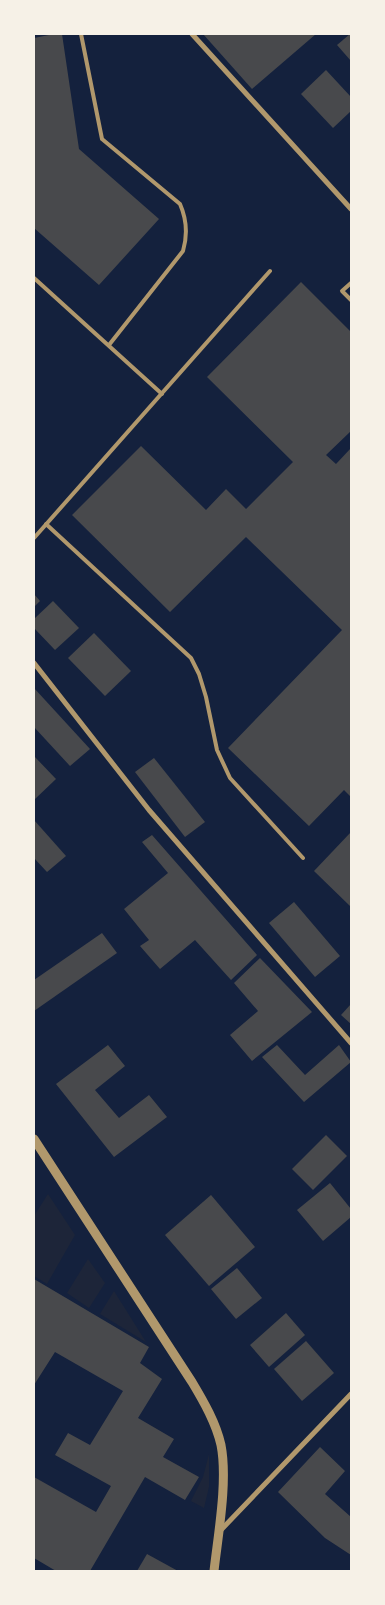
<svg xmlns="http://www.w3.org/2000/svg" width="385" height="1605" font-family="Spectral,serif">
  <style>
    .green { fill: #1d2539 }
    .building { fill: #48494c }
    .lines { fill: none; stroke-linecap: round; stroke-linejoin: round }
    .service { stroke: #b1986c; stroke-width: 4 }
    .minor { stroke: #b1986c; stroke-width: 5 }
    .tertiary { stroke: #b1986c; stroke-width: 9 }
  </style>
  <rect width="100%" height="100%" fill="#14213d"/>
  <!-- green -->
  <g class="green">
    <polygon points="48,1194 75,1235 47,1284 34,1276 34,1216"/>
    <polygon points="88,1259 105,1283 89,1308 67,1293"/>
    <polygon points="114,1291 146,1342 100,1314"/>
    <polygon points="209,1454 209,1487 204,1508 191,1501 203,1477"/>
  </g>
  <!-- building -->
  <g class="building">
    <polygon points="54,34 62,34 79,149 159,219 99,285 34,228 34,38"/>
    <polygon points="203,34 316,34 252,89"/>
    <polygon points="350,34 351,34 351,61 337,45"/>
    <polygon points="326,70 351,97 351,111 333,128 301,94"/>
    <polygon points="301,282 351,332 351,431 326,455 336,464 351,448 351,797 344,790 309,826 228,748 342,630 246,537 170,612 72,515 141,446 206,510 226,489 246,509 293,462 207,377"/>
    <polygon points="34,594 40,601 34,607"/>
    <polygon points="53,601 79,628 55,650 34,628 34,619"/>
    <polygon points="94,633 131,671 105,696 68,658"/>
    <polygon points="34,688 90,749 70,766 34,727"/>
    <polygon points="34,756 56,779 34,800"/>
    <polygon points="154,758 205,822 185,837 135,772"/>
    <polygon points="34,820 66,856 47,872 34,858"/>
    <polygon points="351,832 351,907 314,871"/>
    <polygon points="152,835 257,955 231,980 195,940 160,969 140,946 149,940 124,909 168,873 142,842"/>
    <polygon points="294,902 340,956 315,977 269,923"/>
    <polygon points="102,933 117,953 34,1011 34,980"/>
    <polygon points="260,958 312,1012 252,1061 230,1035 258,1011 234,983"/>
    <polygon points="351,1004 351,1024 341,1015"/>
    <polygon points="108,1045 125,1066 95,1090 119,1118 149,1095 167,1117 114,1157 56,1084"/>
    <polygon points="277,1045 305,1075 339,1045 351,1062 304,1102 262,1057"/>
    <polygon points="326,1135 347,1156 313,1190 292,1169"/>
    <polygon points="330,1183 351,1209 351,1217 323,1241 297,1210"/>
    <polygon points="211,1195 255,1247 209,1286 165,1235"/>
    <polygon points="237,1268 262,1298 236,1319 211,1289"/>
    <polygon points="34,1279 149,1347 140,1363 162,1379 138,1418 174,1439 163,1457 199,1477 185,1500 145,1477 90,1571 56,1571 34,1558 34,1477 96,1512 111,1486 55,1455 68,1433 90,1445 123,1391 55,1352 34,1385"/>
    <polygon points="286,1313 305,1335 269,1367 250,1345"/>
    <polygon points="306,1341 334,1373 302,1401 274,1369"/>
    <polygon points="320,1447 345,1471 325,1494 351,1517 351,1555 325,1538 278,1492"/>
    <polygon points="147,1554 178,1571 137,1571"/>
  </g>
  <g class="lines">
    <!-- service -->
    <g class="service">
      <path d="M81 34 102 139 180 204C187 220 188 234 183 251L109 345"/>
      <polyline points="34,278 162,394"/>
      <polyline points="351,283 342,291 351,300"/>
      <polyline points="46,524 191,658 199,674 206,697 217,750 230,778 303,858"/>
      <polyline points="34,538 270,271"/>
    </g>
    <!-- minor -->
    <g class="minor">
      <polyline points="192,34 351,209"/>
      <polyline points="34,663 149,810 351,1043"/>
      <polyline points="220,1531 351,1394"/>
    </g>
    <!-- tertiary -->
    <path class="tertiary" d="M34 1139 192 1382C204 1402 216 1423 221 1445 228 1481 218 1535 214 1571"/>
  </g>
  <!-- border -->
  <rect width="385" height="1605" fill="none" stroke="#f6f1e7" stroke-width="70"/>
</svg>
